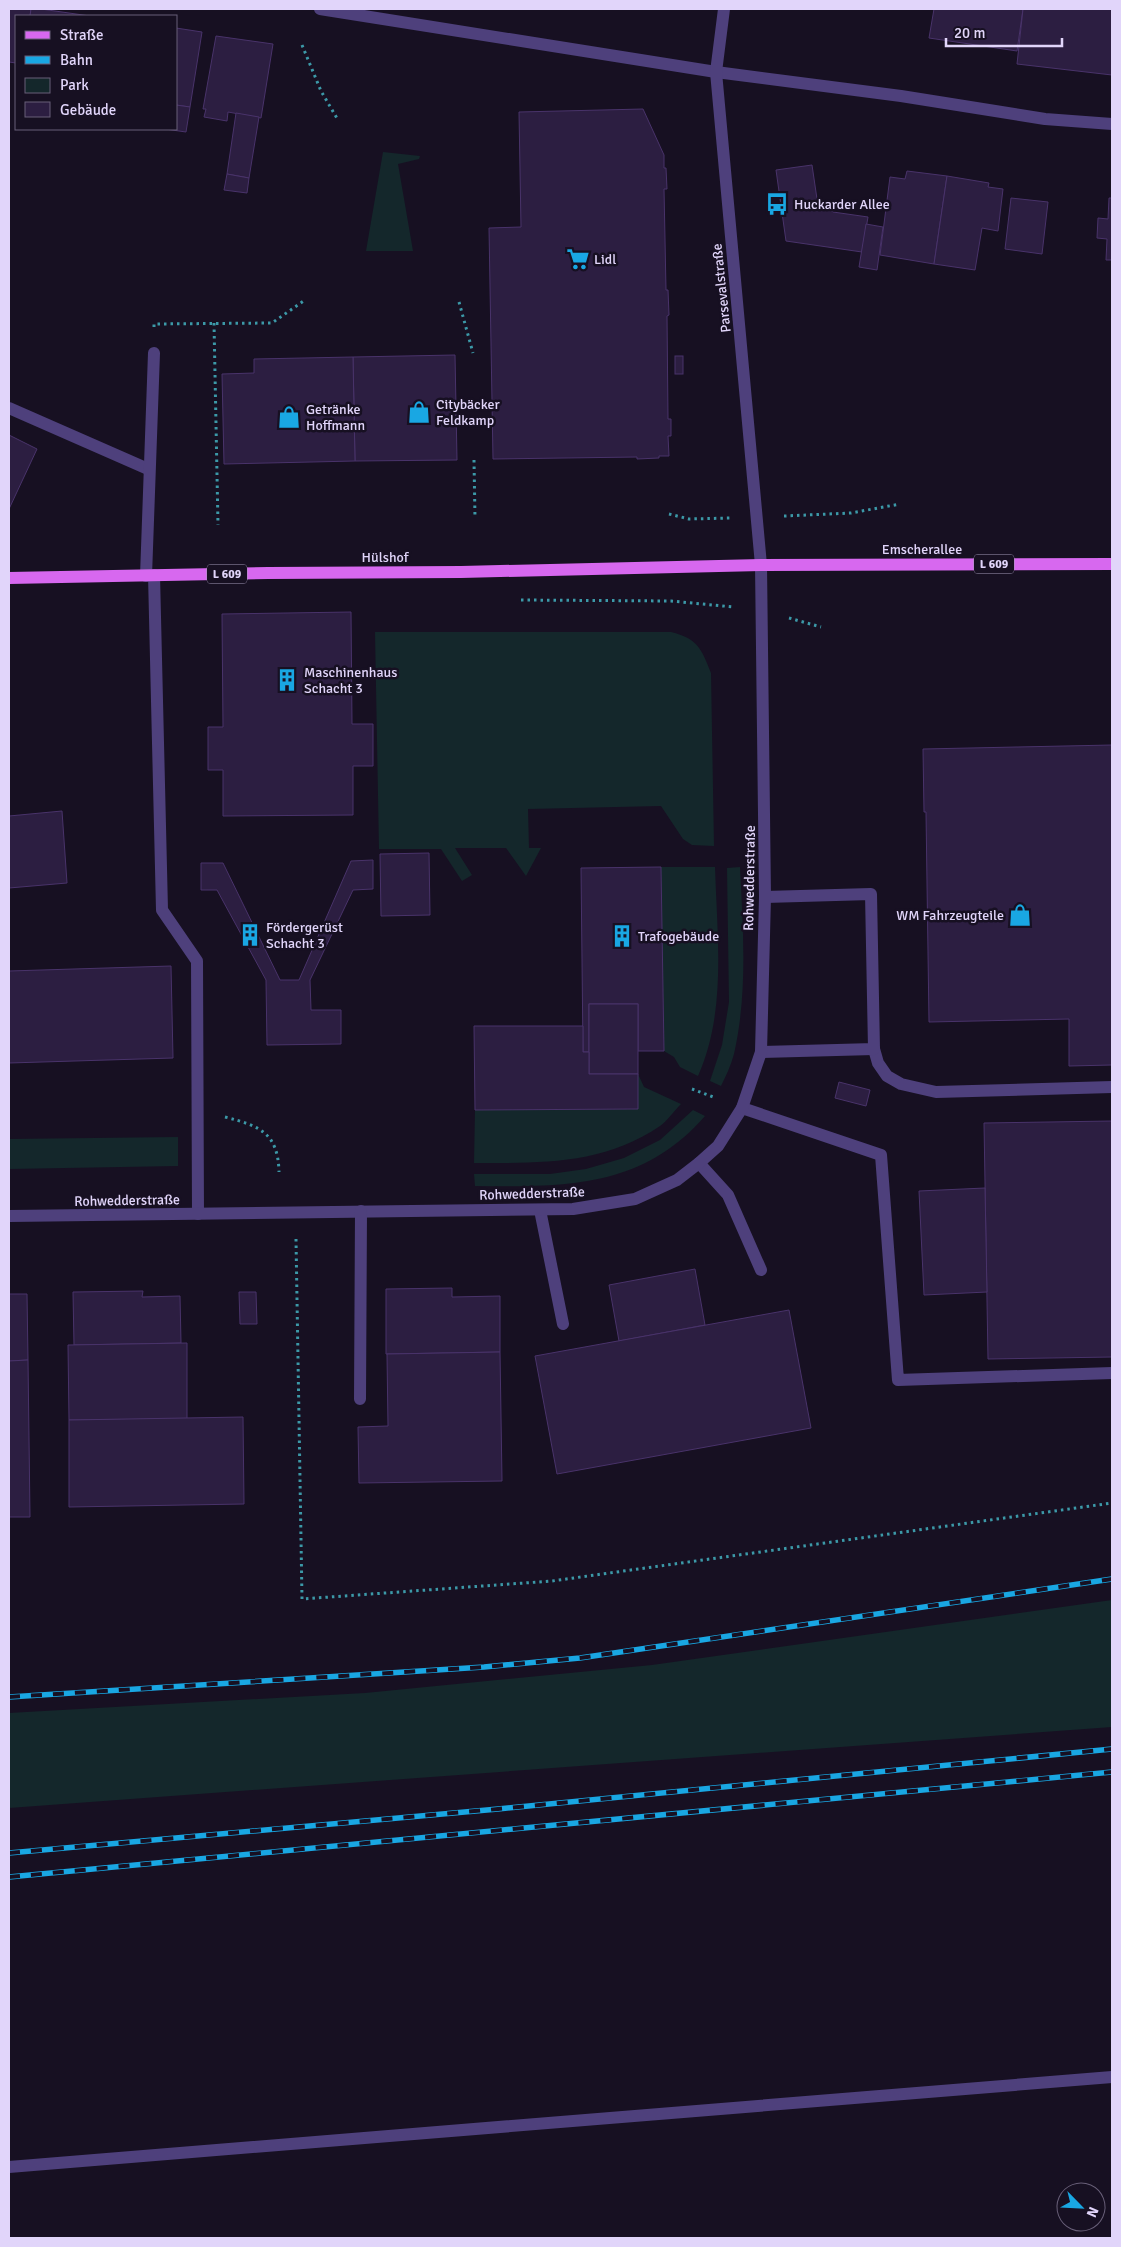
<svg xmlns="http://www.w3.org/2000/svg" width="1121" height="2247" font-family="Signika,sans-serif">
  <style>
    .green { fill: #14272b }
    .building { fill: #2c1e41; stroke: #49336a }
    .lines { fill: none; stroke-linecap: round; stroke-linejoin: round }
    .path { stroke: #3c99a8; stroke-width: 3; stroke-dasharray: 2.5 4; stroke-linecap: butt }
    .minor { stroke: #4e407c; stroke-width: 12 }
    .major { stroke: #d768ef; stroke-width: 12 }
    .rail-casing { stroke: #19a7e3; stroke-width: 5.5 }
    .rail { stroke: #171022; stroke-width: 4; stroke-dasharray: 11; stroke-linecap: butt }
    .labels { text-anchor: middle; stroke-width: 5; stroke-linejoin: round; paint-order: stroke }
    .shield { fill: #171022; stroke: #a49ab9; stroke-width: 1 }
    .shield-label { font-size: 12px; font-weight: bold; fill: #e1d5fa }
    .poi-label { font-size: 14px; fill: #e1d5fa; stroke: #171022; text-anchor: start }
    .street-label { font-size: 14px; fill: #e1d5fa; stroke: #171022 }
  </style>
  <rect width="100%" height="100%" fill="#171022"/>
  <!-- green -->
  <g class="green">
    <polygon points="383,152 420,156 419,159 398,164 413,251 366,251"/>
    <path d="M375 632H671C698 639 701 648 711 673L714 846 692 845 683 839 661 806 528 809 529 848H541L526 876 506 848H455L472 875 462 881 441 849H379Z"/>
    <path d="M661 867H715C717 936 727 1011 698 1076L680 1067 674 1057 664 1051Z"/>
    <path d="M740 867C743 930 748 992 734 1054 731 1065 726 1076 721 1086L710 1081 722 1045 729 1002 727 868Z"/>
    <path d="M638 1074 644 1087 681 1104C674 1111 667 1121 660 1126 603 1165 540 1163 474 1163L475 1110 638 1109Z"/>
    <path d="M693 1110 705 1116C642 1189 563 1187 475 1186L474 1174H550L586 1169 624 1158 660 1140Z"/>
    <polygon points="178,1137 178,1166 9,1169 9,1139"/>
    <polygon points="1112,1600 1112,1727 9,1808 9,1713 365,1693 652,1665"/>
  </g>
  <!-- building -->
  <g class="building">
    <polygon points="9,9 31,9 30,16 16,16 16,63 9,62"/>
    <polygon points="31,9 41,9 90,16 30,16"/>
    <polygon points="934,9 1023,9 1017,51 929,38"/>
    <polygon points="1023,9 1112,9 1112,75 1017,64"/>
    <polygon points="176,28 202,32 190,107 176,105"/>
    <polygon points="216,36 273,44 261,118 228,112 227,121 204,117 206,109 203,109"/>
    <polygon points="176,105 190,107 186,132 165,129 176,129"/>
    <polygon points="643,109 664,155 664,168 666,168 667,189 664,189 666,290 668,290 669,315 667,316 668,419 671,419 671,436 668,436 669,456 659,456 659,458 637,459 637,457 493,459 489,228 521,227 519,112"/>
    <polygon points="236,113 259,117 249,178 227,174"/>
    <polygon points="812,165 817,199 833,212 868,217 862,252 786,241 776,170"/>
    <polygon points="907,171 947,176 934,264 880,255 890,177 905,179"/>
    <polygon points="227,174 249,178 247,193 224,190"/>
    <polygon points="947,176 989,183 988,187 1003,189 998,231 982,228 975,270 934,264"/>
    <polygon points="1011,198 1048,202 1042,254 1005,249"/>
    <polygon points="1109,198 1112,198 1112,260 1106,260 1107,239 1097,238 1098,218 1108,219"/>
    <polygon points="866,224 883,227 877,270 859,267"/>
    <polygon points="455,355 457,460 355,461 353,357"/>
    <rect x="675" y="356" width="8" height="18"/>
    <polygon points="353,357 355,461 224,464 222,374 254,373 254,359"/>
    <polygon points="9,435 37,449 9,509"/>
    <polygon points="351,612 352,724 373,724 373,766 353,766 353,815 223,816 223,770 208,770 208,727 223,727 222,614"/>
    <polygon points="1112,745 1112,1065 1069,1066 1069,1019 929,1022 926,812 924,812 923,749"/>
    <polygon points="62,811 67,883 9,888 9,816"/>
    <polygon points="429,853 430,915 381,916 380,854"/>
    <polygon points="373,860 373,889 353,890 310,980 311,1010 341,1010 341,1044 267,1045 266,980 217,890 201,890 201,863 223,863 280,980 299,980 351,861"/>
    <polygon points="661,867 664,1051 638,1051 638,1004 589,1004 589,1052 583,1052 581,868"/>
    <polygon points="171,966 173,1058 9,1063 9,971"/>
    <rect x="589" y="1004" width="49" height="70"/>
    <polygon points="474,1026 583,1026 583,1052 589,1052 589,1074 638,1074 638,1109 475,1110"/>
    <polygon points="839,1082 870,1090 866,1106 835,1098"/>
    <polygon points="1112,1121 1112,1357 988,1359 984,1123"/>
    <polygon points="985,1188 987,1292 924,1295 919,1191"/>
    <polygon points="695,1269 705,1325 619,1341 609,1285"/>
    <polygon points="452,1288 452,1297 500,1296 500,1352 386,1354 386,1289"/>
    <polygon points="143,1291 142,1297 180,1296 181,1343 74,1345 73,1292"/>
    <polygon points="239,1292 256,1292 257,1324 240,1324"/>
    <polygon points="9,1294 27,1294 28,1360 9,1361"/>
    <polygon points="789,1310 811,1428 557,1474 535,1356"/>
    <polygon points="187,1343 187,1419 69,1420 68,1345"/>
    <polygon points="500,1352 502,1481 359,1483 358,1427 388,1426 387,1354"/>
    <polygon points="28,1360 30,1517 9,1517 9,1361"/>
    <polygon points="243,1417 244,1504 69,1507 69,1420"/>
  </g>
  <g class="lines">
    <!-- path -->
    <g class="path">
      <polyline points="302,45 321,91 338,120"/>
      <polyline points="459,302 473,353"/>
      <polyline points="214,323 218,525"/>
      <polyline points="154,327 154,324 272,323 305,300"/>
      <polyline points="474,460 475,518"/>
      <polyline points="669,514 689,519 730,518"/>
      <polyline points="784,516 851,513 900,504"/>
      <polyline points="521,600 671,601 734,607"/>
      <polyline points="789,618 821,627"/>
      <polyline points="692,1089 716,1098"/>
      <path d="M225 1117C260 1126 278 1133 279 1172"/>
      <polyline points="296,1239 302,1599 552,1581 1112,1503"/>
    </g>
    <!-- minor -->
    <g class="minor">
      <polyline points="320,9 716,72 901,96 1045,119 1112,124"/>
      <polyline points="9,408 148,469"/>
      <polyline points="154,575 162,910 197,961 198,1214"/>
      <polyline points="146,576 154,353"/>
      <polyline points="874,1049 878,1063 887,1076 901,1084 936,1092 1112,1087"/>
      <polyline points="761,1052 874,1049 871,894 765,897"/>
      <polyline points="742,1108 881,1155 898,1380 1112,1373"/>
      <polyline points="699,1163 728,1195 761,1270"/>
      <polyline points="540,1210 563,1324"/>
      <polyline points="9,1216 573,1209 635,1199 677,1180 699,1163 718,1146 742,1108 761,1052 765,897 761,565 716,72 724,9"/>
      <polyline points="360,1399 361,1211"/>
      <polyline points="9,2167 1112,2077"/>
    </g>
    <!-- major -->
    <polyline class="major" points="9,578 268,573 461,572 761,565 1112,564"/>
    <defs>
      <g id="rail">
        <polyline points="9,1697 484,1667 580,1658 1112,1579"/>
        <polyline points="9,1853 498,1809 1112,1749"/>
        <polyline points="9,1877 1112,1772"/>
      </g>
    </defs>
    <!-- rail casing -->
    <use href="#rail" class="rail-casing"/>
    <!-- rail -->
    <use href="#rail" class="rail"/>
  </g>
  <!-- icons -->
  <defs>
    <symbol id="bus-bare" viewBox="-9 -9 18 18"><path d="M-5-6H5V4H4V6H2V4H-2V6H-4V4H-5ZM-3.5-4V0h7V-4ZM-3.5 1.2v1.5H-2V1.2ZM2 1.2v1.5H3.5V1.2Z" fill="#19a7e3" stroke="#171022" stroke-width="2.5" paint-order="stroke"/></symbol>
    <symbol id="supermarket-bare" viewBox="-9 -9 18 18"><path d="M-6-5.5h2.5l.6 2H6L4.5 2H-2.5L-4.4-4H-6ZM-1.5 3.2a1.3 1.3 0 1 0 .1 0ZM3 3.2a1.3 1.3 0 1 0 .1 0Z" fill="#19a7e3" stroke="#171022" stroke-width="2.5" paint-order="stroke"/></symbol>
    <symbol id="shop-bare" viewBox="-9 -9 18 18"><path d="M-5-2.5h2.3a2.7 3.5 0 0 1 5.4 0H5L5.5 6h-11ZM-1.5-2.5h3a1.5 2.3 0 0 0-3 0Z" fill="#19a7e3" stroke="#171022" stroke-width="2.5" paint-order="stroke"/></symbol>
    <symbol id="building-bare" viewBox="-9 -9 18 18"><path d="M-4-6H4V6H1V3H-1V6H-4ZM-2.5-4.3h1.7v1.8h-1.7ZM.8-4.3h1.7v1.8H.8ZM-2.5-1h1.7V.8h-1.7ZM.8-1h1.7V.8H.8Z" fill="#19a7e3" stroke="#171022" stroke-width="2.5" paint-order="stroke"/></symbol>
  </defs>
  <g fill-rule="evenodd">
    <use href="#bus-bare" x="761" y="188" width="32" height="32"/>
    <use href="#supermarket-bare" x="562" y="243" width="32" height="32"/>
    <use href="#shop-bare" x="403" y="396" width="32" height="32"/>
    <use href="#shop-bare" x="273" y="401" width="32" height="32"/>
    <use href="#building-bare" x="271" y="664" width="32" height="32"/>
    <use href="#shop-bare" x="1004" y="899" width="32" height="32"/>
    <use href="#building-bare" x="234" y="919" width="32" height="32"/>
    <use href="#building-bare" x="606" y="920" width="32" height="32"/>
  </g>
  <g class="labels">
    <!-- shield labels -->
    <g class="shield">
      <rect x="974" y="554.5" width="40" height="19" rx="4"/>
      <rect x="207" y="564.5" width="40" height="19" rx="4"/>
    </g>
    <g class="shield-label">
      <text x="994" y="568">L 609</text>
      <text x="227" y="578">L 609</text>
    </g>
    <!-- poi labels -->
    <g class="poi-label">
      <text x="794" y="209">Huckarder Allee</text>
      <text x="594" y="264">Lidl</text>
      <text x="436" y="409">Citybäcker<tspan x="436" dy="16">Feldkamp</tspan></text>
      <text x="306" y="414">Getränke<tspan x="306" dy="16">Hoffmann</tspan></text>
      <text x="304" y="677">Maschinenhaus<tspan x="304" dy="16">Schacht 3</tspan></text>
      <text x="1004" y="920" text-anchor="end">WM Fahrzeugteile</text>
      <text x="266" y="932">Fördergerüst<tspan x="266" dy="16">Schacht 3</tspan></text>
      <text x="638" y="941">Trafogebäude</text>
    </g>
    <!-- street labels -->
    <g class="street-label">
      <text transform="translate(721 288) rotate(-96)" y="5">Parsevalstraße</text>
      <text x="922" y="554">Emscherallee</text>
      <text x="385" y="562">Hülshof</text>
      <text transform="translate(749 878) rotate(-89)" y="5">Rohwedderstraße</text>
      <text transform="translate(532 1193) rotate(-2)" y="5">Rohwedderstraße</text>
      <text transform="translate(127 1200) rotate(-1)" y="5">Rohwedderstraße</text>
    </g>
  </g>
  <!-- border -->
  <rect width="1121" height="2247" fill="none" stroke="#e1d5fa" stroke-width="20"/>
  <!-- legend -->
  <rect x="15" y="15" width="162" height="115" fill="#171022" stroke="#685f78"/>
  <rect x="25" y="31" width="25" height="8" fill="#d768ef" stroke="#685f78"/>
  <text x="60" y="40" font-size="15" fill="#e1d5fa">Straße</text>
  <rect x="25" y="56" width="25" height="8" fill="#19a7e3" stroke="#685f78"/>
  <text x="60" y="65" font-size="15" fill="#e1d5fa">Bahn</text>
  <rect x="25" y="78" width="25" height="15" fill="#14272b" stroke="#685f78"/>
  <text x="60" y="90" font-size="15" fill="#e1d5fa">Park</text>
  <rect x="25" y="102" width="25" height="15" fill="#2c1e41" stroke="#685f78"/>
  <text x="60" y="115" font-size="15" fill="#e1d5fa">Gebäude</text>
  <!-- north arrow -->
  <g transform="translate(1081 2207) rotate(114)"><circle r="24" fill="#171022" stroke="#685f78"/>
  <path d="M0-4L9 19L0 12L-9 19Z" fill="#19a7e3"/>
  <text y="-8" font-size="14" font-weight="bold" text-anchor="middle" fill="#e1d5fa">N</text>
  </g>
  <!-- scale -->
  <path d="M946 38v8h116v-8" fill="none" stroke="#e1d5fa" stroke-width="2.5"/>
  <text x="954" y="38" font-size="15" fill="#e1d5fa" stroke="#171022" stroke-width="4" paint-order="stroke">20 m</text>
</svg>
